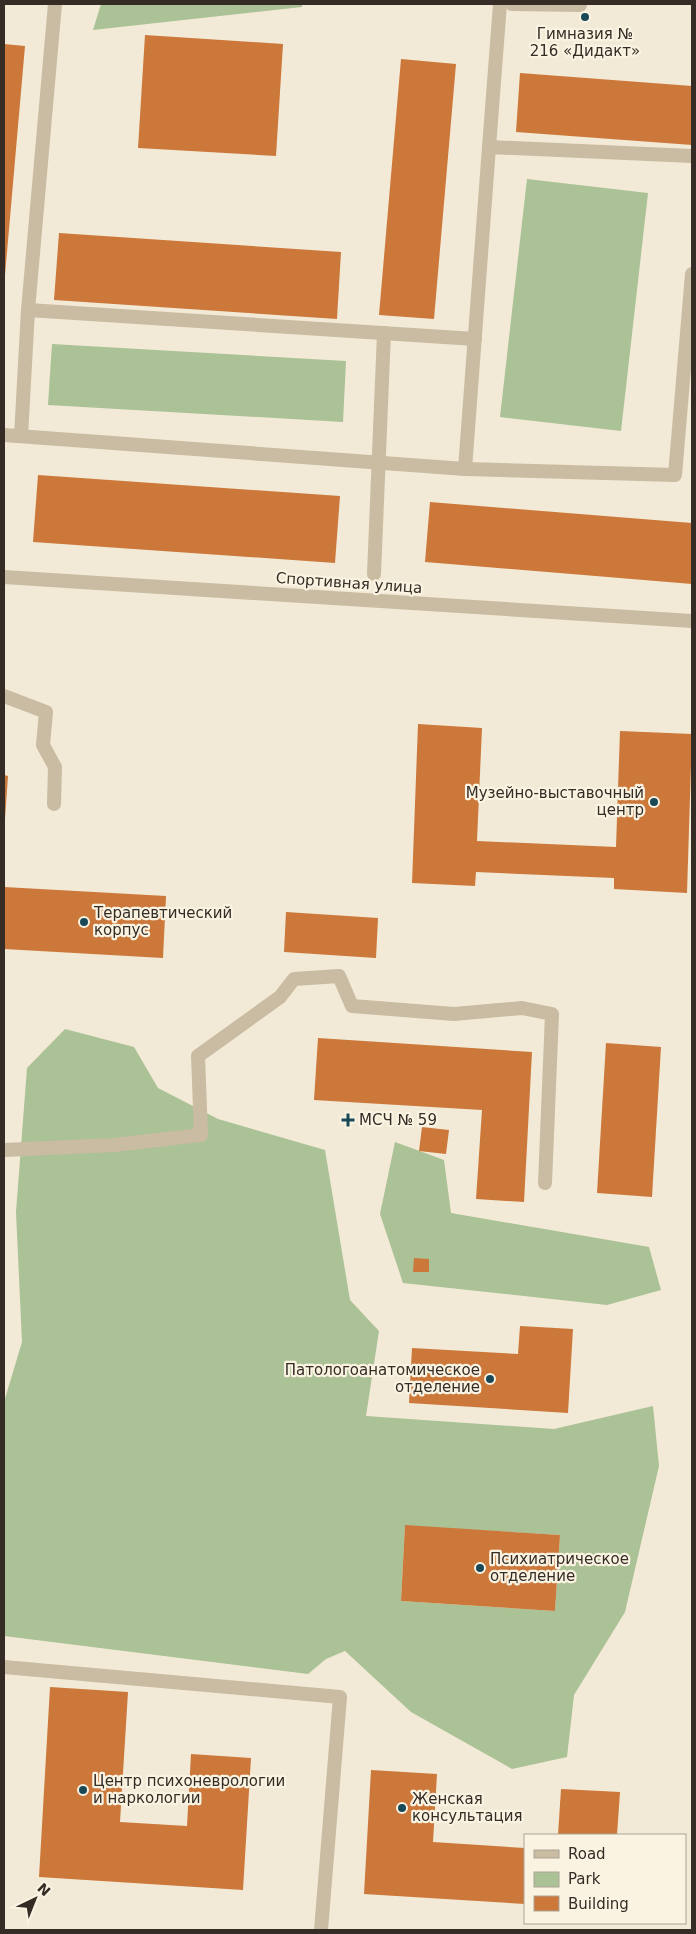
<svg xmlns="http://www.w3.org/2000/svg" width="696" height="1934" font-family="'DejaVu Sans',sans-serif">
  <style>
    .green { fill: #abc196; fill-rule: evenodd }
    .building { fill: #cc783a }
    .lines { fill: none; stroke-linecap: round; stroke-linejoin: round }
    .service { stroke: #cabca2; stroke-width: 14 }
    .tertiary { stroke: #cabca2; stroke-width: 14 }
    .poi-dot { fill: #194857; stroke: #faf3e2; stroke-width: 2 }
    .labels { text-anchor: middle; stroke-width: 4.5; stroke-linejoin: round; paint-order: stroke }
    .poi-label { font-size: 15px; fill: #342c25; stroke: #faf3e2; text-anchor: start }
    .street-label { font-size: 15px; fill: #342c25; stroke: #faf3e2 }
  </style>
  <rect width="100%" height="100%" fill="#f2ead6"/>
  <!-- green -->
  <g class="green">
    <polygon points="101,4 302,4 302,7 93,30"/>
    <polygon points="527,179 648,193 621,431 500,417"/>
    <polygon points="52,344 346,361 343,422 48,405"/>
    <path d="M65 1029 134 1047 158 1088 218 1119 325 1150 350 1300 379 1331 366 1416 554 1429 653 1406 659 1466 625 1612 574 1695 567 1757 512 1769 411 1712 345 1651 326 1659 308 1674 4 1636V1402L22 1342 16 1212 27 1068ZM405 1526 560 1535 555 1611 401 1601Z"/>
    <polygon points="395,1142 444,1160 451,1213 649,1247 661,1290 607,1305 403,1283 380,1214"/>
  </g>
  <!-- building -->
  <g class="building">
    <polygon points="145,35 283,44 276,156 138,148"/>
    <polygon points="4,44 25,46 5,275 4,275"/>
    <polygon points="401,59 456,64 434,319 379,315"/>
    <polygon points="520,73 692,86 692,145 516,132"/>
    <polygon points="59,233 341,252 337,319 54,300"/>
    <polygon points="38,475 340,496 335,563 33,542"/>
    <polygon points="430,502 692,523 692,584 425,562"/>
    <polygon points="418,724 482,728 477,841 616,847 620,731 692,734 687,893 614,889 614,878 476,872 475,886 412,883"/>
    <polygon points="4,775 8,776 5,819 4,819"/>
    <polygon points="4,887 166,896 163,958 4,949"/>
    <polygon points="286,912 378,918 376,958 284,952"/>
    <polygon points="318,1038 532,1052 524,1202 476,1199 482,1110 314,1100"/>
    <polygon points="606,1043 661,1047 652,1197 597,1193"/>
    <polygon points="422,1127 449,1130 446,1154 419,1151"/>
    <polygon points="414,1258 429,1259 429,1272 413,1272"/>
    <polygon points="520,1326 573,1329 568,1413 409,1403 412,1348 518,1354"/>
    <polygon points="405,1525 560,1535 555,1611 401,1601"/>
    <polygon points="50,1687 128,1692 120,1822 187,1826 191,1754 251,1758 243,1890 39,1877"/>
    <polygon points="371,1770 437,1774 433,1842 525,1848 525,1904 364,1894"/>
    <polygon points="561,1789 620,1792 617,1835 558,1835"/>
  </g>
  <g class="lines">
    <!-- service -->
    <g class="service">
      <polyline points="512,4 580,5"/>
      <polyline points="489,147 500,4"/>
      <polyline points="692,156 489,147 465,469 675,475 692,274"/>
      <polyline points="28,310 55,4"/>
      <polyline points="4,435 465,469"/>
      <polyline points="21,436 28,310 475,339"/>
      <polyline points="374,574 384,333"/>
      <polyline points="4,696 46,712 43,745 55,767 54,804"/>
      <polyline points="4,1150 114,1145 201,1135 198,1056 280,997 294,979 339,976 352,1006 454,1014 522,1008 552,1014 545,1183"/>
      <polyline points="4,1667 340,1697 321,1930"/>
    </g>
    <!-- tertiary -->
    <polyline class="tertiary" points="4,577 692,621"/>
  </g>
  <!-- markers -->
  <g class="poi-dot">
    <circle cx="585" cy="17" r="5"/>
    <circle cx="654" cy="802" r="5"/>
    <circle cx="84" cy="922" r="5"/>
    <path d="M345.5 1112.5h5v5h5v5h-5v5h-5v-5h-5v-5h5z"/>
    <circle cx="490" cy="1379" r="5"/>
    <circle cx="480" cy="1568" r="5"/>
    <circle cx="83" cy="1790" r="5"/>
    <circle cx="402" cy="1808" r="5"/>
  </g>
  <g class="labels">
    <!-- poi labels -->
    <g class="poi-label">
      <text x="585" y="39" text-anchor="middle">Гимназия №<tspan x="585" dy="17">216 «Дидакт»</tspan></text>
      <text x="644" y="798" text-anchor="end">Музейно-выставочный<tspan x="644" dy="17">центр</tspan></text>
      <text x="94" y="918">Терапевтический<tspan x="94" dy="17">корпус</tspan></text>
      <text x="359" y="1125">МСЧ № 59</text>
      <text x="480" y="1375" text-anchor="end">Патологоанатомическое<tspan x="480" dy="17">отделение</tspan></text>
      <text x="490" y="1564">Психиатрическое<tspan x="490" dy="17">отделение</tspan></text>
      <text x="93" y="1786">Центр психоневрологии<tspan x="93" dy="17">и наркологии</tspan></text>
      <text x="412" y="1804">Женская<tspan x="412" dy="17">консультация</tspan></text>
    </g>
    <!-- street labels -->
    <g class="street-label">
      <text transform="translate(349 583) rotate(4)" y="5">Спортивная улица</text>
    </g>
  </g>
  <!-- border -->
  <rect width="696" height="1934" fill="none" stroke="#342c25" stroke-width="10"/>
  <!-- legend -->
  <rect x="524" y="1834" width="162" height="90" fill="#faf3e2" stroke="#aba396"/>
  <rect x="534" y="1850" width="25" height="8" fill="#cabca2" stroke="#aba396"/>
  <text x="568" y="1859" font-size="15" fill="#342c25">Road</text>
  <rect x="534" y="1872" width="25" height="15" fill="#abc196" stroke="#aba396"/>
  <text x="568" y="1884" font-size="15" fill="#342c25">Park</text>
  <rect x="534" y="1896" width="25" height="15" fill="#cc783a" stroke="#aba396"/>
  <text x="568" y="1909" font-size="15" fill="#342c25">Building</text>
  <!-- north arrow -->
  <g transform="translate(35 1899) rotate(43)" stroke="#faf3e2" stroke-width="4" paint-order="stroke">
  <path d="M0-4L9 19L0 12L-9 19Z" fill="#342c25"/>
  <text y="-8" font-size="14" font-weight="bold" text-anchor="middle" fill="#342c25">N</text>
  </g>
</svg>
